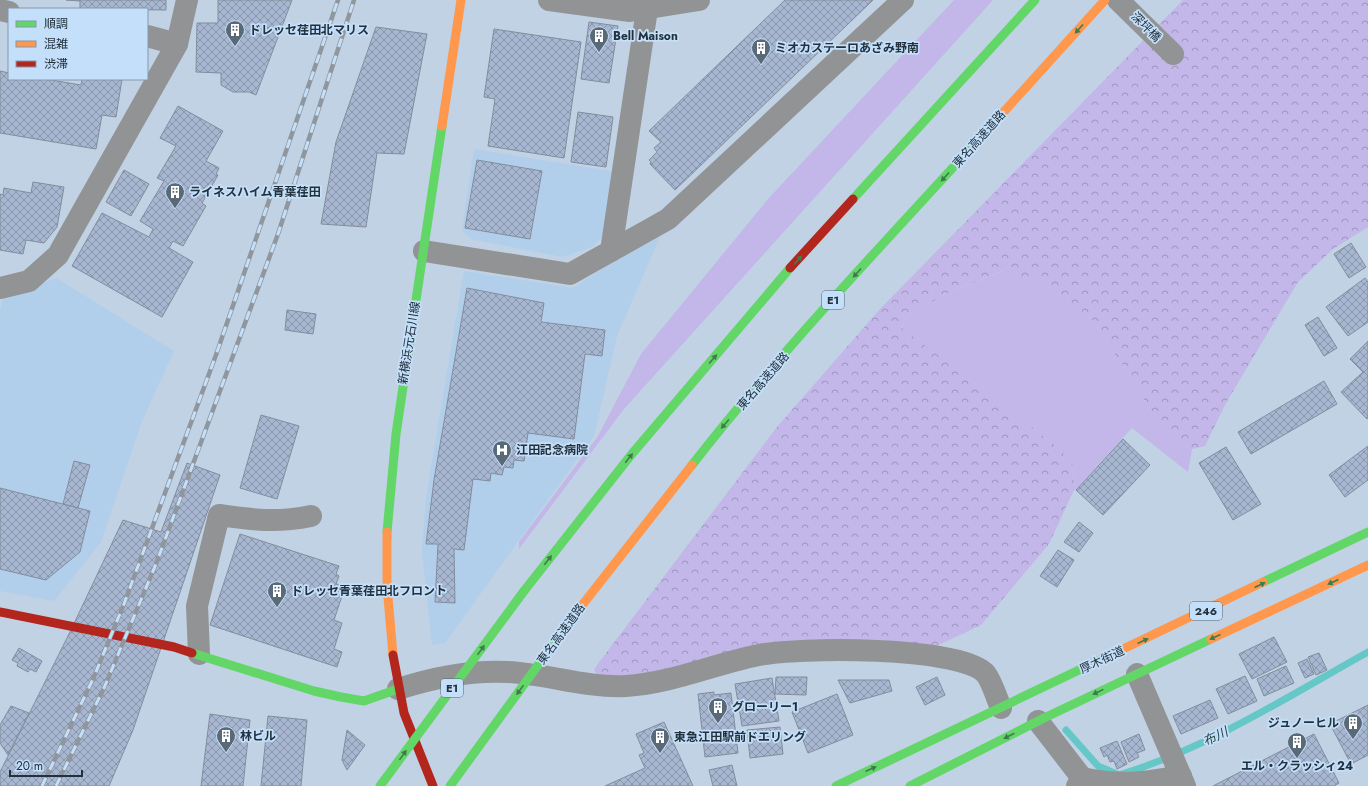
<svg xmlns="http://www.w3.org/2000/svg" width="1368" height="786" font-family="Jost,'Noto Sans JP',sans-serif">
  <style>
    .built { fill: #b1cfeb }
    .grass { fill: #c3b6e9 }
    .forest { fill: url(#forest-crowns) }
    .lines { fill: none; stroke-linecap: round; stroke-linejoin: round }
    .stream { stroke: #65c8c6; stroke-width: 7 }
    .building { fill: url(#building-cross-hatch); stroke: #828d9c }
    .street { stroke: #929395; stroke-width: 22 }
    .fast { stroke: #63d668; stroke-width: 9 }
    .slow { stroke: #ff974d; stroke-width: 9 }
    .jam { stroke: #b3261e; stroke-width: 9 }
    .rail-casing { stroke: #90969d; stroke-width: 4.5 }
    .rail { stroke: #c4dff9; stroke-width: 3; stroke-dasharray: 9; stroke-linecap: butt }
    .fast-bridge { stroke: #63d668; stroke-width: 9 }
    .oneway { fill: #407b50 }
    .labels { text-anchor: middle; stroke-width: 3.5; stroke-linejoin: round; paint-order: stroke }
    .shield { fill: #c4dff9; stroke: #536575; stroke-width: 1 }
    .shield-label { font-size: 11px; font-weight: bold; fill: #23313d }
    .street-label { font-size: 12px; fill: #23313d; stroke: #c4dff9 }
    .poi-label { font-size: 12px; font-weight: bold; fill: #23313d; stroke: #c4dff9; text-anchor: start }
    .water-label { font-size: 13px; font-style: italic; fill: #25413e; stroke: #c4dff9 }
  </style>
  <defs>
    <pattern id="forest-crowns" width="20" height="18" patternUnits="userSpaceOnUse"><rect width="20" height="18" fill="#c3b6e9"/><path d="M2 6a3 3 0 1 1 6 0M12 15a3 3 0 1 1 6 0" fill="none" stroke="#9e95be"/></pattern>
    <pattern id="building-cross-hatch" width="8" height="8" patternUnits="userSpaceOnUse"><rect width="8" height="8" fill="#a8b7d1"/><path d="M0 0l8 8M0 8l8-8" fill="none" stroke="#8895ab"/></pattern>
  </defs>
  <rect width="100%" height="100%" fill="#c0d2e4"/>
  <!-- built -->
  <g class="built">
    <polygon points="474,149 615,172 608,231 592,247 563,257 471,239 462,231"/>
    <polygon points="660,237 617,336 594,436 445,643 432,645 422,552 426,498 464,271 573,288 608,265"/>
    <polygon points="56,278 174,351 142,421 101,542 54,601 0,591 0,310 3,299"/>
  </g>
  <!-- grass -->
  <g class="grass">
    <polygon points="954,0 993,0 624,409 519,549 519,542 598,436 641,354 768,199"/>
    <polygon points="1003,271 1044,284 1091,318 1113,352 1134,380 1158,427 1178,445 1192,449 1188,472 1132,428 1073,492 1074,466 1050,441 902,329 906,316 950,292"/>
  </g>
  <!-- forest -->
  <polygon class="forest" points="1183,0 1368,0 1368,227 1333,249 1298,282 1226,403 1205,446 1192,449 1178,445 1158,427 1134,380 1113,352 1091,318 1044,284 1002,271 950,292 906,316 902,328 1050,441 1063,453 1074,466 1073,492 1049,544 981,625 934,647 607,680 597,674 594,670 597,665 777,427 880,309"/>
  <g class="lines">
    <!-- stream -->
    <path class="stream" d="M1066 730 1098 766 1119 775C1208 748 1287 697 1368 652"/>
  </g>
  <!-- building -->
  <g class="building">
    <polygon points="66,0 166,0 166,10 80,9 80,1"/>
    <polygon points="218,0 292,0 256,95 249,92 233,92 221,85 221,73 196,72 197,23 218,23"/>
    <polygon points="785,0 873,0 675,190 650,164 651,162 649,160 657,152 654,148 661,142 649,131"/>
    <polygon points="589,22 618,26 609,83 581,79"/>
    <polygon points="376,27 427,34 404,154 377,153 366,227 321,224 336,142"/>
    <polygon points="494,29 581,42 564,158 488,146 495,99 484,97"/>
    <polygon points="0,71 9,73 9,79 45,79 81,85 82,79 122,79 116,117 102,115 96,149 0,133"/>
    <polygon points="178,106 223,131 206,161 219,168 216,174 218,175 202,203 206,206 183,246 173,241 169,248 193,262 162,317 72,266 102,213 149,237 153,229 140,221 164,181 157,178 176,146 160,138"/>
    <polygon points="578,112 613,117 606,167 571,162"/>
    <polygon points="477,160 542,171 530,239 465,228"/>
    <polygon points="124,170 149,184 131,216 106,202"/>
    <polygon points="33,182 64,187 57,227 44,243 26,240 23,254 0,250 0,194 3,195 4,188 31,193"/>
    <polygon points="1351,243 1366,267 1349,278 1334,254"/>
    <polygon points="1365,278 1368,282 1368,322 1348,336 1326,307"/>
    <polygon points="467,288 544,303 541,322 605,330 602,356 585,354 574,439 528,433 524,461 514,460 513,468 504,467 502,475 491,473 490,481 473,479 464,550 454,549 455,603 435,602 438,544 426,544 434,480"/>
    <polygon points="287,310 316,314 313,334 285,330"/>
    <polygon points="1318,317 1337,348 1324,356 1305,325"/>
    <polygon points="1368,341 1368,418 1367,419 1341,392 1363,372 1350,359"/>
    <polygon points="1324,381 1337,404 1251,454 1238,432"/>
    <polygon points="261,415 299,426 277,499 240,488"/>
    <polygon points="1123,439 1150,465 1103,515 1076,490"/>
    <polygon points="1368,446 1368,480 1345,497 1329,475"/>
    <polygon points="1226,447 1261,504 1233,520 1199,463"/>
    <polygon points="74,461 90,465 78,508 63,504"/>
    <polygon points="187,463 220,475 133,730 109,786 0,786 0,772 70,632 123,520 161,532"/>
    <polygon points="0,488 90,511 80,552 46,580 0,569"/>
    <polygon points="1079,522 1093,533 1079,552 1064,542"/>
    <polygon points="240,534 339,566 336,574 339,576 336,584 341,585 338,594 342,596 334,620 342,623 334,649 342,652 337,667 210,625"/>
    <polygon points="1058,550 1074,560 1057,587 1040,576"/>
    <polygon points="1274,637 1287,662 1252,679 1239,654"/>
    <polygon points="19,648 42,661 36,672 30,669 28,672 17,666 18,663 12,660"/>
    <polygon points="1319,653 1327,670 1316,675 1308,657"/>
    <polygon points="1307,659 1314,674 1305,678 1298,663"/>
    <polygon points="1286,666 1294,683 1264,696 1257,679"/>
    <polygon points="1245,676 1257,701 1228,714 1216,689"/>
    <polygon points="776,677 807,677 806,695 775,694"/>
    <polygon points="937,677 945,695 925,705 916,687"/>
    <polygon points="772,678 779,721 742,726 735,684"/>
    <polygon points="838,680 889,680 892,691 850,703"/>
    <polygon points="714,692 714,695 731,693 738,753 705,757 698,694"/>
    <polygon points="837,694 853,735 808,753 792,712"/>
    <polygon points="1210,700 1218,718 1181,734 1173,716"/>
    <polygon points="1368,705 1368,755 1351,764 1330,724"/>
    <polygon points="11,706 29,713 8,755 0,743 0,725"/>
    <polygon points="210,714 250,720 243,786 201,786"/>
    <polygon points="268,716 307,720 301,786 261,786"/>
    <polygon points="664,722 693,786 605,786 645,768 639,755 644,753 636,734"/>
    <polygon points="780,727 783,754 750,758 747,730"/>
    <polygon points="347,730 365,745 347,770 342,760"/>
    <polygon points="1139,734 1145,750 1137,753 1139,757 1129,762 1121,742"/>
    <polygon points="1314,734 1339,783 1334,786 1213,786"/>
    <polygon points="1117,741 1127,764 1117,769 1114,761 1110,762 1107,755 1104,757 1100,748"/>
    <polygon points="732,765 737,786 713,786 709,770"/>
  </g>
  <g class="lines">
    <!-- street -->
    <g class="street">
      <polyline points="549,0 630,11 699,0"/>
      <polyline points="1118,0 1173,54"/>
      <polyline points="0,10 9,12"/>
      <polyline points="147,36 177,44"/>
      <polyline points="424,251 570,274 611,251 647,9"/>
      <polyline points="611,251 668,219 903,0"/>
      <polyline points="0,288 29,281 58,255 177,44 187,0"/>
      <path d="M199 654 197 606 219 515C254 520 276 523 311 516"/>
      <polyline points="1137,674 1185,786"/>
      <path d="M398 689C432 678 472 670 508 672 547 674 586 688 626 686 672 683 714 664 759 655 798 647 958 646 985 673 991 679 997 699 1001 708"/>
      <polyline points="1038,721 1082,778 1077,786"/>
      <path d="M1082 778C1119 786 1143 783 1181 776"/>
    </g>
    <!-- fast -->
    <g class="fast">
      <polyline points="853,199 1035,0"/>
      <path d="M692 465C784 347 890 237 991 126"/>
      <polyline points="387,532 396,434 442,126"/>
      <polyline points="1263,582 1368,532"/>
      <polyline points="524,591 631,455 790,268"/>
      <polyline points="192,653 314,691 341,697 364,701 398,689"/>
      <polyline points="836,786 1121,650"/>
      <polyline points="910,786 1044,718 1211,639"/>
    </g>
    <!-- slow -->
    <g class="slow">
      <polyline points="442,126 461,0"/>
      <polyline points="991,126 1105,0"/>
      <polyline points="387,532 387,586 393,655"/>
      <polyline points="576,613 692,465"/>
      <polyline points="1211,639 1368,565"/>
      <polyline points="1121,650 1263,582"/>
    </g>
    <!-- jam -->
    <g class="jam">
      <polyline points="790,268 853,199"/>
      <polyline points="0,612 174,647 192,653"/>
      <polyline points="393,655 404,713 433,786"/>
    </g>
    <defs>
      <g id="rail">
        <polyline points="42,786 93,679 124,604 216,355 338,0"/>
        <polyline points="56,786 104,688 156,564 278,234 354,0"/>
      </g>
    </defs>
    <!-- rail casing -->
    <use href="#rail" class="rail-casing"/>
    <!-- rail -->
    <use href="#rail" class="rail"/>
    <!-- fast-bridge -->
    <g class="fast-bridge">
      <polyline points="380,786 524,591"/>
      <polyline points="450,786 576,613"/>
    </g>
  </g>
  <!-- one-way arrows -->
  <defs><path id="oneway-solid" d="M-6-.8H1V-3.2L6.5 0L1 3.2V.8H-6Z"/></defs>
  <g class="oneway">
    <use href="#oneway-solid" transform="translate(1079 29) rotate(132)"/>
    <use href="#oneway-solid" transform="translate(945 177) rotate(132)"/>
    <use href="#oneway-solid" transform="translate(798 260) rotate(-48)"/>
    <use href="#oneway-solid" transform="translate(857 273) rotate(132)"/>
    <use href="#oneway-solid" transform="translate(713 359) rotate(-49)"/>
    <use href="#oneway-solid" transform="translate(725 424) rotate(131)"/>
    <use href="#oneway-solid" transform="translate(629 458) rotate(-51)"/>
    <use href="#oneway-solid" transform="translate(548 560) rotate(-52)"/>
    <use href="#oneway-solid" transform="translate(1333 582) rotate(155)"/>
    <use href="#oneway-solid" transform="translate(1260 585) rotate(-25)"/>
    <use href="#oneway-solid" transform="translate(1215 637) rotate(155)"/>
    <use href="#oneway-solid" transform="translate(1143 641) rotate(-25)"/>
    <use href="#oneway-solid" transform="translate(481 650) rotate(-54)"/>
    <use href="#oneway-solid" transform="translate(520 690) rotate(126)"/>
    <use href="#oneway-solid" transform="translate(1098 692) rotate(154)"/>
    <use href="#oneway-solid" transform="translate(1009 736) rotate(153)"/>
    <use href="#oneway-solid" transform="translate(403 755) rotate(-54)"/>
    <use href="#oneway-solid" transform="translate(871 769) rotate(-25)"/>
  </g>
  <!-- icons -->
  <defs>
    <symbol id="building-pin" viewBox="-11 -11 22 30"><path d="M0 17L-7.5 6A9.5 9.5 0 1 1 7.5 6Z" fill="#5a6977" stroke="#c4dff9"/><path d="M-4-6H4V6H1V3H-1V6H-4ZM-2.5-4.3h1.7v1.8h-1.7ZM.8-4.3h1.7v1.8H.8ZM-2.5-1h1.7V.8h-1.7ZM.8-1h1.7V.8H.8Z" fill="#fff"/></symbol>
    <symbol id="hospital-pin" viewBox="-11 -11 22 30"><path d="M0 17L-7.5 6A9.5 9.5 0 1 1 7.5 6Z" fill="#5a6977" stroke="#c4dff9"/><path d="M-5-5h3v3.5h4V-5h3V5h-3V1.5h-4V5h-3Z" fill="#fff"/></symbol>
  </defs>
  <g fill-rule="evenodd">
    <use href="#building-pin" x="224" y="19" width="22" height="30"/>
    <use href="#building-pin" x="588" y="25" width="22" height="30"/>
    <use href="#building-pin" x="750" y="37" width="22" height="30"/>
    <use href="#building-pin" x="164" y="181" width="22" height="30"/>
    <use href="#hospital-pin" x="491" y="439" width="22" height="30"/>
    <use href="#building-pin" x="266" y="580" width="22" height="30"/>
    <use href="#building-pin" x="707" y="696" width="22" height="30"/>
    <use href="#building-pin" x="1342" y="712" width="22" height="30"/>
    <use href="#building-pin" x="215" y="725" width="22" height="30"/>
    <use href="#building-pin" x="649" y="726" width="22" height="30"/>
    <use href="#building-pin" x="1286" y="731" width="22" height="30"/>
  </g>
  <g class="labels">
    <!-- shield labels -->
    <g class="shield">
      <rect x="822" y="291" width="22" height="18" rx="3"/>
      <rect x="1190" y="602" width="32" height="18" rx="3"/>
      <rect x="441" y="679" width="22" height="18" rx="3"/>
    </g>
    <g class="shield-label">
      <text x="833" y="304">E1</text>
      <text x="1206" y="615">246</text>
      <text x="452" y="692">E1</text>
    </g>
    <!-- street labels -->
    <g class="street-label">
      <text transform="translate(1146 27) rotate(45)" y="4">深坪橋</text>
      <text transform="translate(979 139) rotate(-48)" y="4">東名高速道路</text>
      <text transform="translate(409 343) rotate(-81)" y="4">新横浜元石川線</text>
      <text transform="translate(763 381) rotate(-49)" y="4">東名高速道路</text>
      <text transform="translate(561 634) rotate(-54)" y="4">東名高速道路</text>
      <text transform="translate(1102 660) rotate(-25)" y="4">厚木街道</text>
    </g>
    <!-- poi labels -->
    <g class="poi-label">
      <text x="249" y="34">ドレッセ荏田北マリス</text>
      <text x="613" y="40">Bell Maison</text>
      <text x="775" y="52">ミオカステーロあざみ野南</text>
      <text x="189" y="196">ライネスハイム青葉荏田</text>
      <text x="516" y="454">江田記念病院</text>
      <text x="291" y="595">ドレッセ青葉荏田北フロント</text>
      <text x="732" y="711">グローリー1</text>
      <text x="1339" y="727" text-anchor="end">ジュノーヒル</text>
      <text x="240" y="740">林ビル</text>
      <text x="674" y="741">東急江田駅前ドエリング</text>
      <text x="1297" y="770" text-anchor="middle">エル・クラッシィ24</text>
    </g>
    <!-- water labels -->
    <g class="water-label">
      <text transform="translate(1215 736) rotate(-26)" y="5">布川</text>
    </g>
  </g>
  <!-- legend -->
  <rect x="8" y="8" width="140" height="72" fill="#c4dff9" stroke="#8499ae"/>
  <rect x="16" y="21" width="20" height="6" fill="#63d668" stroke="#8499ae"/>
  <text x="44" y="28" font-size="12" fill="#23313d">順調</text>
  <rect x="16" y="41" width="20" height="6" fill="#ff974d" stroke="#8499ae"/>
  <text x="44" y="48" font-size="12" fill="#23313d">混雑</text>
  <rect x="16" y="61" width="20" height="6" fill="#b3261e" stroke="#8499ae"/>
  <text x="44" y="68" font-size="12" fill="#23313d">渋滞</text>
  <!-- scale -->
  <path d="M10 770v6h72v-6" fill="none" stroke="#23313d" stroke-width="2"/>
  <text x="16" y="770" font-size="12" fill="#23313d" stroke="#c4dff9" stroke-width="3" paint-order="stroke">20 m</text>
</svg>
